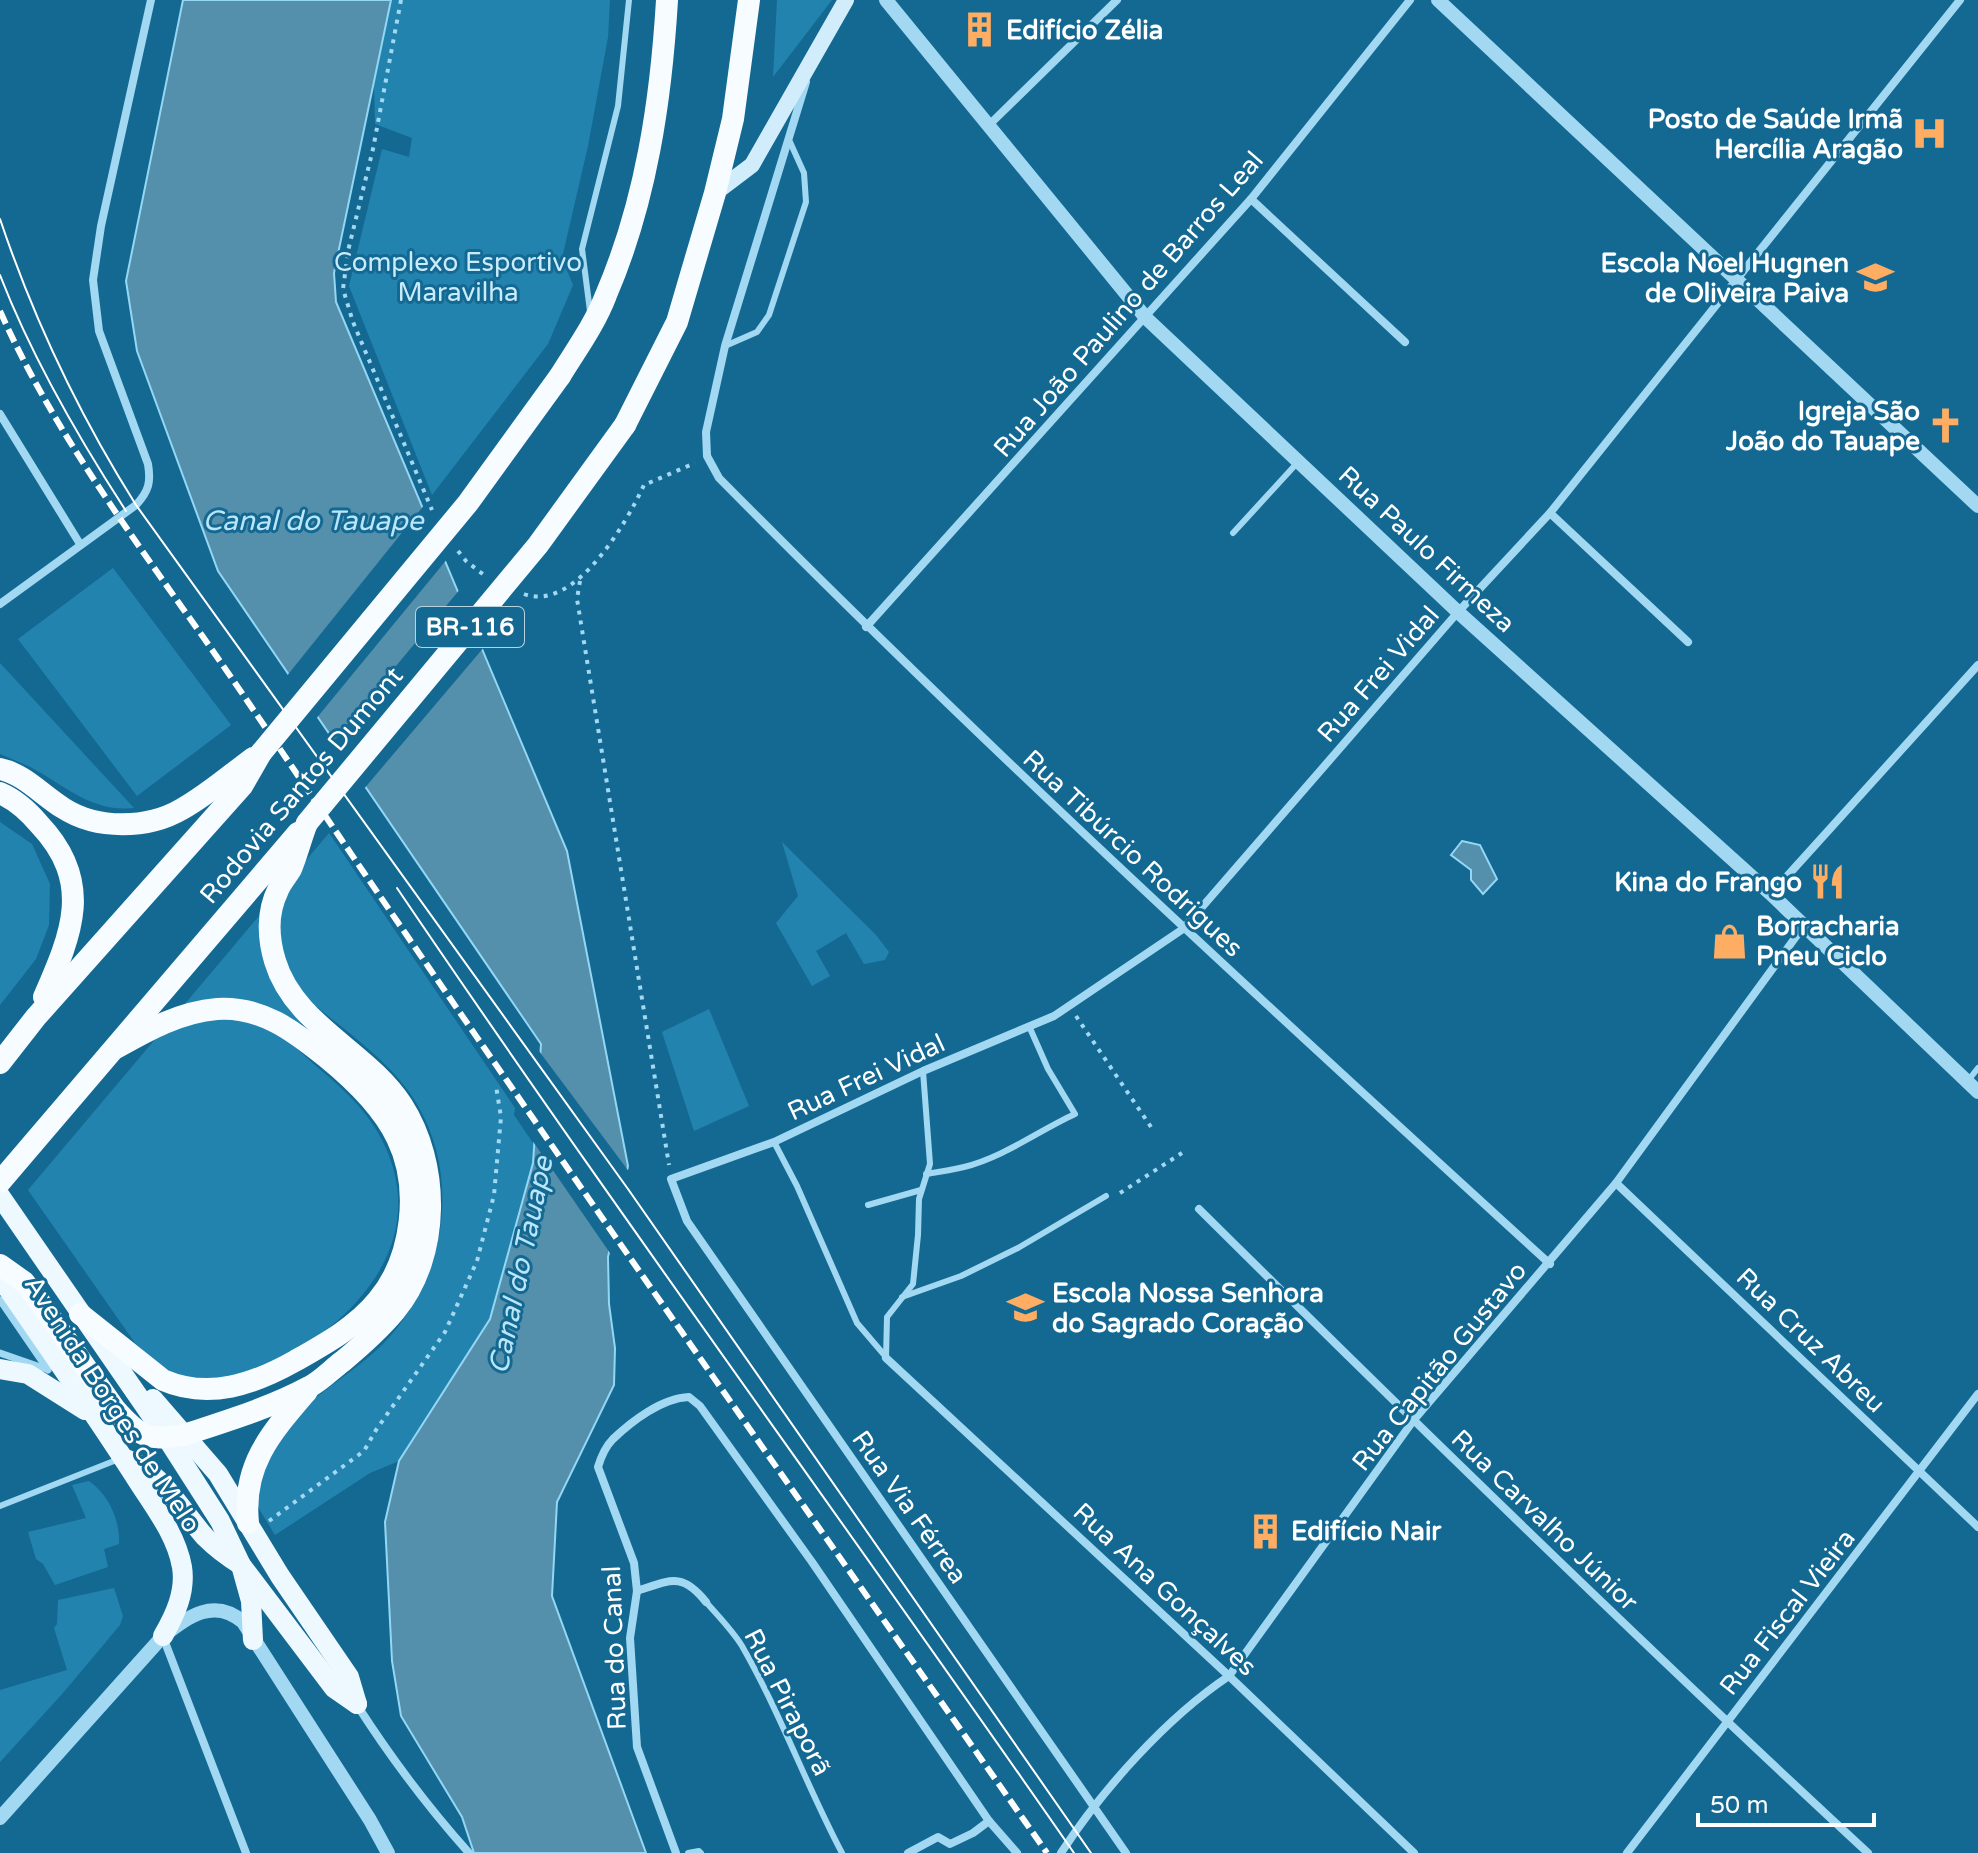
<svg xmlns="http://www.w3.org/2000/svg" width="1978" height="1853" font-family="'Varela Round',sans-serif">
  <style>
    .green { fill: #2383af }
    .water { fill: #548fac; stroke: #94d7f4; stroke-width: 2 }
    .pier { fill: #146993 }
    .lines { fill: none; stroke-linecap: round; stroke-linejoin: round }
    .path { stroke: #a2d8f1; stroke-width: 4; stroke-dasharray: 4 6; stroke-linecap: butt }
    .service { stroke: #a2d8f1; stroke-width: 6 }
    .pedestrian { stroke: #a2d8f1; stroke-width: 7 }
    .minor { stroke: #a2d8f1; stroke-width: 8 }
    .tertiary { stroke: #a2d8f1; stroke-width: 14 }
    .secondary { stroke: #d1edfc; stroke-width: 16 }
    .primary { stroke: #edf8ff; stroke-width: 20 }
    .trunk { stroke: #f6fcff; stroke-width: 22 }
    .tram { stroke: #fff; stroke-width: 2 }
    .rail { stroke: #fff; stroke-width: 6; stroke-dasharray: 14 6; stroke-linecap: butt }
    .trunk-bridge { stroke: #f6fcff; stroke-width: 22 }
    .labels { text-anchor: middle; stroke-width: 6; stroke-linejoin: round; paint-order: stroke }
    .shield { fill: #146993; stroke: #b8d2df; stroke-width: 2 }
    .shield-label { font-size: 24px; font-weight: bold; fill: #fff }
    .poi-label { font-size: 26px; font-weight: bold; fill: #fff; stroke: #146993; text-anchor: start }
    .park-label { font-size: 26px; fill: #c9ecfc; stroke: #146993 }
    .street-label { font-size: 26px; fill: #fff; stroke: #146993 }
    .water-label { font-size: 28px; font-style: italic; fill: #bae6f9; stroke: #146993 }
  </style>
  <rect width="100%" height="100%" fill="#146993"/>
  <!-- green -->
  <g class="green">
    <polygon points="391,0 610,0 608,37 588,146 562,258 573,285 548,344 432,495 349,286 382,149 409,157 412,138 375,124 374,85"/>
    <polygon points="777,0 832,0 773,77"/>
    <polygon points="113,568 231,725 137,796 18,639"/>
    <path d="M0 663 134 808C96 812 71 791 41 773 28 765 14 760 0 754Z"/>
    <polygon points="0,822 32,844 50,884 49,925 36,959 0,1005"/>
    <path d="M329 833 515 1108 514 1115 535 1146 533 1163 490 1319 399 1461 370 1473 275 1535 256 1504C262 1482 266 1460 277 1440 298 1403 350 1376 381 1346 444 1283 463 1182 417 1104 394 1065 351 1035 316 1006L287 1039C320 1073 360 1096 382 1140 434 1242 352 1329 262 1367 243 1375 205 1385 185 1378 166 1371 150 1356 135 1343L28 1190Z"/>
    <polygon points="782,842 876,935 889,952 885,960 864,964 846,933 816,951 830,976 812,986 776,923 798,896"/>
    <polygon points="709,1009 749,1106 694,1131 662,1032"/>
    <path d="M89 1481C109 1495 120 1520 119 1544L104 1549 108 1567 55 1585 43 1564 36 1559 28 1532 86 1518 72 1485Z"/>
    <polygon points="114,1588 123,1616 120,1625 63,1693 0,1762 0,1690 67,1670 54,1628 57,1624 58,1600"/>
  </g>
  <!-- water -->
  <g class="water">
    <polygon points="183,0 391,0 334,273 336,302 567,851 628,1166 608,1257 609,1304 615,1348 614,1385 557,1502 552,1596 646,1853 474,1853 462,1817 401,1716 392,1661 385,1522 399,1461 490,1319 533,1163 541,1044 218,571 137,351 126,281"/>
    <polygon points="1462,841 1480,845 1497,879 1483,894 1471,880 1471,870 1451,855"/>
  </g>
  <!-- pier -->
  <g class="pier">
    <polygon points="425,504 448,558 315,720 286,677"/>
    <polygon points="461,588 485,646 363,790 331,744"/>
    <polygon points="536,1047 630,1173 612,1256 532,1140"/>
  </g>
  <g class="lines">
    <!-- path -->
    <g class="path">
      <polyline points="401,0 373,149 348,251 343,289 353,322 432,510"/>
      <polyline points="458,551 466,561 484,575"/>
      <polyline points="580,581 577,599 669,1165"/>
      <path d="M524 594C575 613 627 522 644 485L695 463"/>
      <polyline points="1076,1016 1151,1127"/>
      <polyline points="1120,1193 1182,1153"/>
      <polyline points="269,1521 364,1451 376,1430 445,1332 477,1261 494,1195 501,1117 496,1086"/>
    </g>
    <!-- service -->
    <g class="service">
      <polyline points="590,311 582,249 618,106 629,0"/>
      <polyline points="725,346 757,332 769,315 806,202 804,173 790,142"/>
      <polyline points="1233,533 1298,462"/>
      <polyline points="1967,1082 1978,1068"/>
      <polyline points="774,1142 797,1186 857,1323 886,1357"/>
      <path d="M926 1174C939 1172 952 1170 964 1167 1004 1157 1038 1131 1075 1114L1048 1069 1029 1026"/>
      <polyline points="868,1205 921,1190"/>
      <polyline points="902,1297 961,1276 1018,1248 1106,1196"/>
      <polyline points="886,1358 887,1317 913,1284 918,1235 919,1199 930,1164 923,1071"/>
      <polyline points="0,1506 119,1459"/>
      <path d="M706 1602C718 1616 732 1630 742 1646 780 1712 806 1785 842 1853"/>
      <polyline points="688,1853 699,1851 701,1853"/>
    </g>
    <!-- pedestrian -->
    <g class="pedestrian">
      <polyline points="0,1300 48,1370"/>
      <polyline points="0,1353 46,1369"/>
    </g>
    <!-- minor -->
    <g class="minor">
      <path d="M806 82 725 346 706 432 707 456 719 478C987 749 1268 1007 1550 1264"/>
      <polyline points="988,126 1117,0"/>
      <polyline points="1251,199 1405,342"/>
      <polyline points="0,414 80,544"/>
      <polyline points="1550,513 1688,642"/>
      <path d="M0 604 136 505C149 491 151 482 148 464L99 331 93 280 101 226 151 0"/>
      <polyline points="866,627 1251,199 1410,0"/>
      <polyline points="1771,894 1978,665"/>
      <polyline points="1616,1183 1978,1527"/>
      <path d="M1199 1209C1419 1427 1641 1643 1868 1853"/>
      <polyline points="886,1358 1229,1676 1414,1853"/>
      <path d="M637 1591C671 1580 682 1572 706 1602"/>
      <polyline points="163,1637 246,1853"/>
      <path d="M357 1705C391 1758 427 1806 469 1853"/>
      <path d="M676 1853 637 1747 630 1638 637 1591 634 1563 598 1467C601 1457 605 1447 613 1439 632 1421 662 1398 689 1397L700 1406 812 1562 989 1821 1017 1853"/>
      <polyline points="908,1853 938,1837 950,1844 973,1833 989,1821"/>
      <path d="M1061 1853C1102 1790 1166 1718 1229 1676L1413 1421 1616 1183 1803 927"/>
      <polyline points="1126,1853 687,1221 671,1179 774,1142 923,1071 1054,1016 1183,929 1458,612 1550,513 1960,0"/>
      <polyline points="1627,1853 1978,1394"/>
    </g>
    <!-- tertiary -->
    <g class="tertiary">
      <polyline points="886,0 1146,318 1458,612 1771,894 1978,1092"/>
      <polyline points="1438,0 1978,506"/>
      <path d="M0 1818 163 1636C188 1617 214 1597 243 1622L370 1820 388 1853"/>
    </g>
    <!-- secondary -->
    <polyline class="secondary" points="715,193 752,165 846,0"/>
    <!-- primary -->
    <g class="primary">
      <polyline points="0,1196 167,1438 220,1521 241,1565 251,1601 253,1640"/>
      <path d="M0 1277C45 1343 91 1408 134 1475 152 1504 176 1533 182 1567 186 1592 175 1615 163 1636"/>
      <polyline points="0,1369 28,1374 85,1410"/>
      <polyline points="153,1399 218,1474 280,1576 349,1677 357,1704"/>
      <path d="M123 1458C160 1469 180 1509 205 1537 216 1548 228 1557 241 1565L334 1688 357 1704"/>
    </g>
    <!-- trunk -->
    <g class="trunk">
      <path d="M560 376C576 350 595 324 606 295 646 202 661 101 667 0"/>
      <polyline points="625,425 677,322 715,193 733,119 749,0"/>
      <path d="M0 769C24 774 42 795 63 808 97 830 148 829 182 809 207 795 230 775 253 758"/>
      <path d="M0 793C14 799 29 812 39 824 94 882 72 933 44 997"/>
      <polyline points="0,1063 36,1017 242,786 261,753"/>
      <polyline points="0,1182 298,833"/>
      <path d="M0 1265 24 1282 39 1301 115 1409C140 1437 147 1441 184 1435 226 1421 270 1408 309 1387 321 1381 332 1369 343 1361 361 1346 380 1329 395 1311 441 1255 440 1164 402 1105 367 1051 294 1025 275 961 268 938 267 912 278 890 281 882 287 876 291 869 297 855 301 838 307 823"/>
      <path d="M80 1314 163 1380C209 1400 254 1384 295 1361 325 1344 356 1327 378 1300 413 1258 421 1187 397 1138 382 1106 353 1079 326 1057 294 1031 261 1006 217 1009 180 1012 148 1030 116 1048"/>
      <path d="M248 1523C242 1465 271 1433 307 1391"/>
    </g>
    <!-- tram -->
    <g class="tram">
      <path d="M0 219C34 320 80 416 136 505L628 1189 1091 1853"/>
      <path d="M0 275C32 358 78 437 126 511"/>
      <path d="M397 888C617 1213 850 1530 1074 1853"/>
    </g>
    <!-- rail -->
    <path class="rail" d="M0 311C47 417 114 511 181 606 230 674 277 745 324 814 561 1163 805 1507 1047 1853"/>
    <!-- trunk-bridge -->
    <g class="trunk-bridge">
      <polyline points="261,753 468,503 560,376"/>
      <polyline points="307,823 538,545 625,425"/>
    </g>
  </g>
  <!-- icons -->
  <defs>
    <symbol id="building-bare" viewBox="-9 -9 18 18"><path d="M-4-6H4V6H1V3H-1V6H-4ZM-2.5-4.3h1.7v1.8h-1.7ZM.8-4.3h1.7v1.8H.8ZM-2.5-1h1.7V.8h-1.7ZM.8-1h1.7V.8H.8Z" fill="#ffad63" stroke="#146993" stroke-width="2.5" paint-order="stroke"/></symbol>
    <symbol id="hospital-bare" viewBox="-9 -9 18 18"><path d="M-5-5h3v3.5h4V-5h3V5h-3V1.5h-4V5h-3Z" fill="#ffad63" stroke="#146993" stroke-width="2.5" paint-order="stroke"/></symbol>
    <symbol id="school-bare" viewBox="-9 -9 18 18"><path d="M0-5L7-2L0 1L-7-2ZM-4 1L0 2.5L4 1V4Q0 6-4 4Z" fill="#ffad63" stroke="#146993" stroke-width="2.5" paint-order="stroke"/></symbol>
    <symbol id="church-bare" viewBox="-9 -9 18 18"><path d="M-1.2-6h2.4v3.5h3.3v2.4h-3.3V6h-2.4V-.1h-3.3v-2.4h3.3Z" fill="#ffad63" stroke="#146993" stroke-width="2.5" paint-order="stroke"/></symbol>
    <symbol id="restaurant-bare" viewBox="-9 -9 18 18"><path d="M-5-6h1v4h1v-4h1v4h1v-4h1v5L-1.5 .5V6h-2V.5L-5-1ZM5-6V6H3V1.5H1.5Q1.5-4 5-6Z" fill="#ffad63" stroke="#146993" stroke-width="2.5" paint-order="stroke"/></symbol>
    <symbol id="shop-bare" viewBox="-9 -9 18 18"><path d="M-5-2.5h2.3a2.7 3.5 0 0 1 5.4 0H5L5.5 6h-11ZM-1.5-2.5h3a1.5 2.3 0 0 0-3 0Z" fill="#ffad63" stroke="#146993" stroke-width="2.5" paint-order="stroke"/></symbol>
  </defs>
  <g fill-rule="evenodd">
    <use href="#building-bare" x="954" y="4" width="51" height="51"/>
    <use href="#hospital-bare" x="1904" y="108" width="51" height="51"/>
    <use href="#school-bare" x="1850" y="252" width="51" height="51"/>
    <use href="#church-bare" x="1920" y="400" width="51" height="51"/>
    <use href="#restaurant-bare" x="1802" y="856" width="51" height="51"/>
    <use href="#shop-bare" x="1704" y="916" width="51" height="51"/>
    <use href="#school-bare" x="1000" y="1282" width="51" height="51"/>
    <use href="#building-bare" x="1240" y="1506" width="51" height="51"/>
  </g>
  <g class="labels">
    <!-- shield labels -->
    <rect class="shield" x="416" y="607" width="108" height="40" rx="6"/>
    <g class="shield-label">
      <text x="470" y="635">BR-116</text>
    </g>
    <!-- poi labels -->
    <g class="poi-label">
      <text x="1006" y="39">Edifício Zélia</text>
      <text x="1903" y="128" text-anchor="end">Posto de Saúde Irmã<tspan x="1903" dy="30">Hercília Aragão</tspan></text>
      <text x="1849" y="272" text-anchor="end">Escola Noel Hugnen<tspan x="1849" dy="30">de Oliveira Paiva</tspan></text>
      <text x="1920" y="420" text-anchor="end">Igreja São<tspan x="1920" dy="30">João do Tauape</tspan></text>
      <text x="1802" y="891" text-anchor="end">Kina do Frango</text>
      <text x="1756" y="935">Borracharia<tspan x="1756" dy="30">Pneu Ciclo</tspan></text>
      <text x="1052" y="1302">Escola Nossa Senhora<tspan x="1052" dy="30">do Sagrado Coração</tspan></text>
      <text x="1291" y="1540">Edifício Nair</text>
    </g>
    <!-- park labels -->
    <g class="park-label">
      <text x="458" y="271">Complexo Esportivo<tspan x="458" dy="30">Maravilha</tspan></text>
    </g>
    <!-- street labels -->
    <g class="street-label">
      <text transform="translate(1128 304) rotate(-49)" y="9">Rua João Paulino de Barros Leal</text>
      <text transform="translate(1427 549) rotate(43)" y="9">Rua Paulo Firmeza</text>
      <text transform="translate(1378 674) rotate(-49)" y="9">Rua Frei Vidal</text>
      <text transform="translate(301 785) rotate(-50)" y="9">Rodovia Santos Dumont</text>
      <text transform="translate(1133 853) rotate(43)" y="9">Rua Tibúrcio Rodrigues</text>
      <text transform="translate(866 1077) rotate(-25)" y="9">Rua Frei Vidal</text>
      <text transform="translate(1811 1340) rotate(44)" y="9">Rua Cruz Abreu</text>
      <text transform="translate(1439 1366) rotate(-51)" y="9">Rua Capitão Gustavo</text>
      <text transform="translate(113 1404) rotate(57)" y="9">Avenida Borges de Melo</text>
      <text transform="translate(910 1507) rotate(55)" y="9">Rua Via Férrea</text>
      <text transform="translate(1545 1520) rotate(44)" y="9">Rua Carvalho Júnior</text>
      <text transform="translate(1165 1589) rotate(43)" y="9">Rua Ana Gonçalves</text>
      <text transform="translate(1787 1612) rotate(-52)" y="9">Rua Fiscal Vieira</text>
      <text transform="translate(614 1648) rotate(-92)" y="9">Rua do Canal</text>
      <text transform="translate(788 1702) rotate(63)" y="9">Rua Piraporã</text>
    </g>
    <!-- water labels -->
    <g class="water-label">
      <text x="313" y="530">Canal do Tauape</text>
      <text transform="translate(520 1265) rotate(-78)" y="10">Canal do Tauape</text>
    </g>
  </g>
  <!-- scale -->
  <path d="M1698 1813v12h176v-12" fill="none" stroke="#ffffff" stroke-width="4"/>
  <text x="1710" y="1813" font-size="24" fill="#ffffff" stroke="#146993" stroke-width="6" paint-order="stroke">50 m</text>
</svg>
